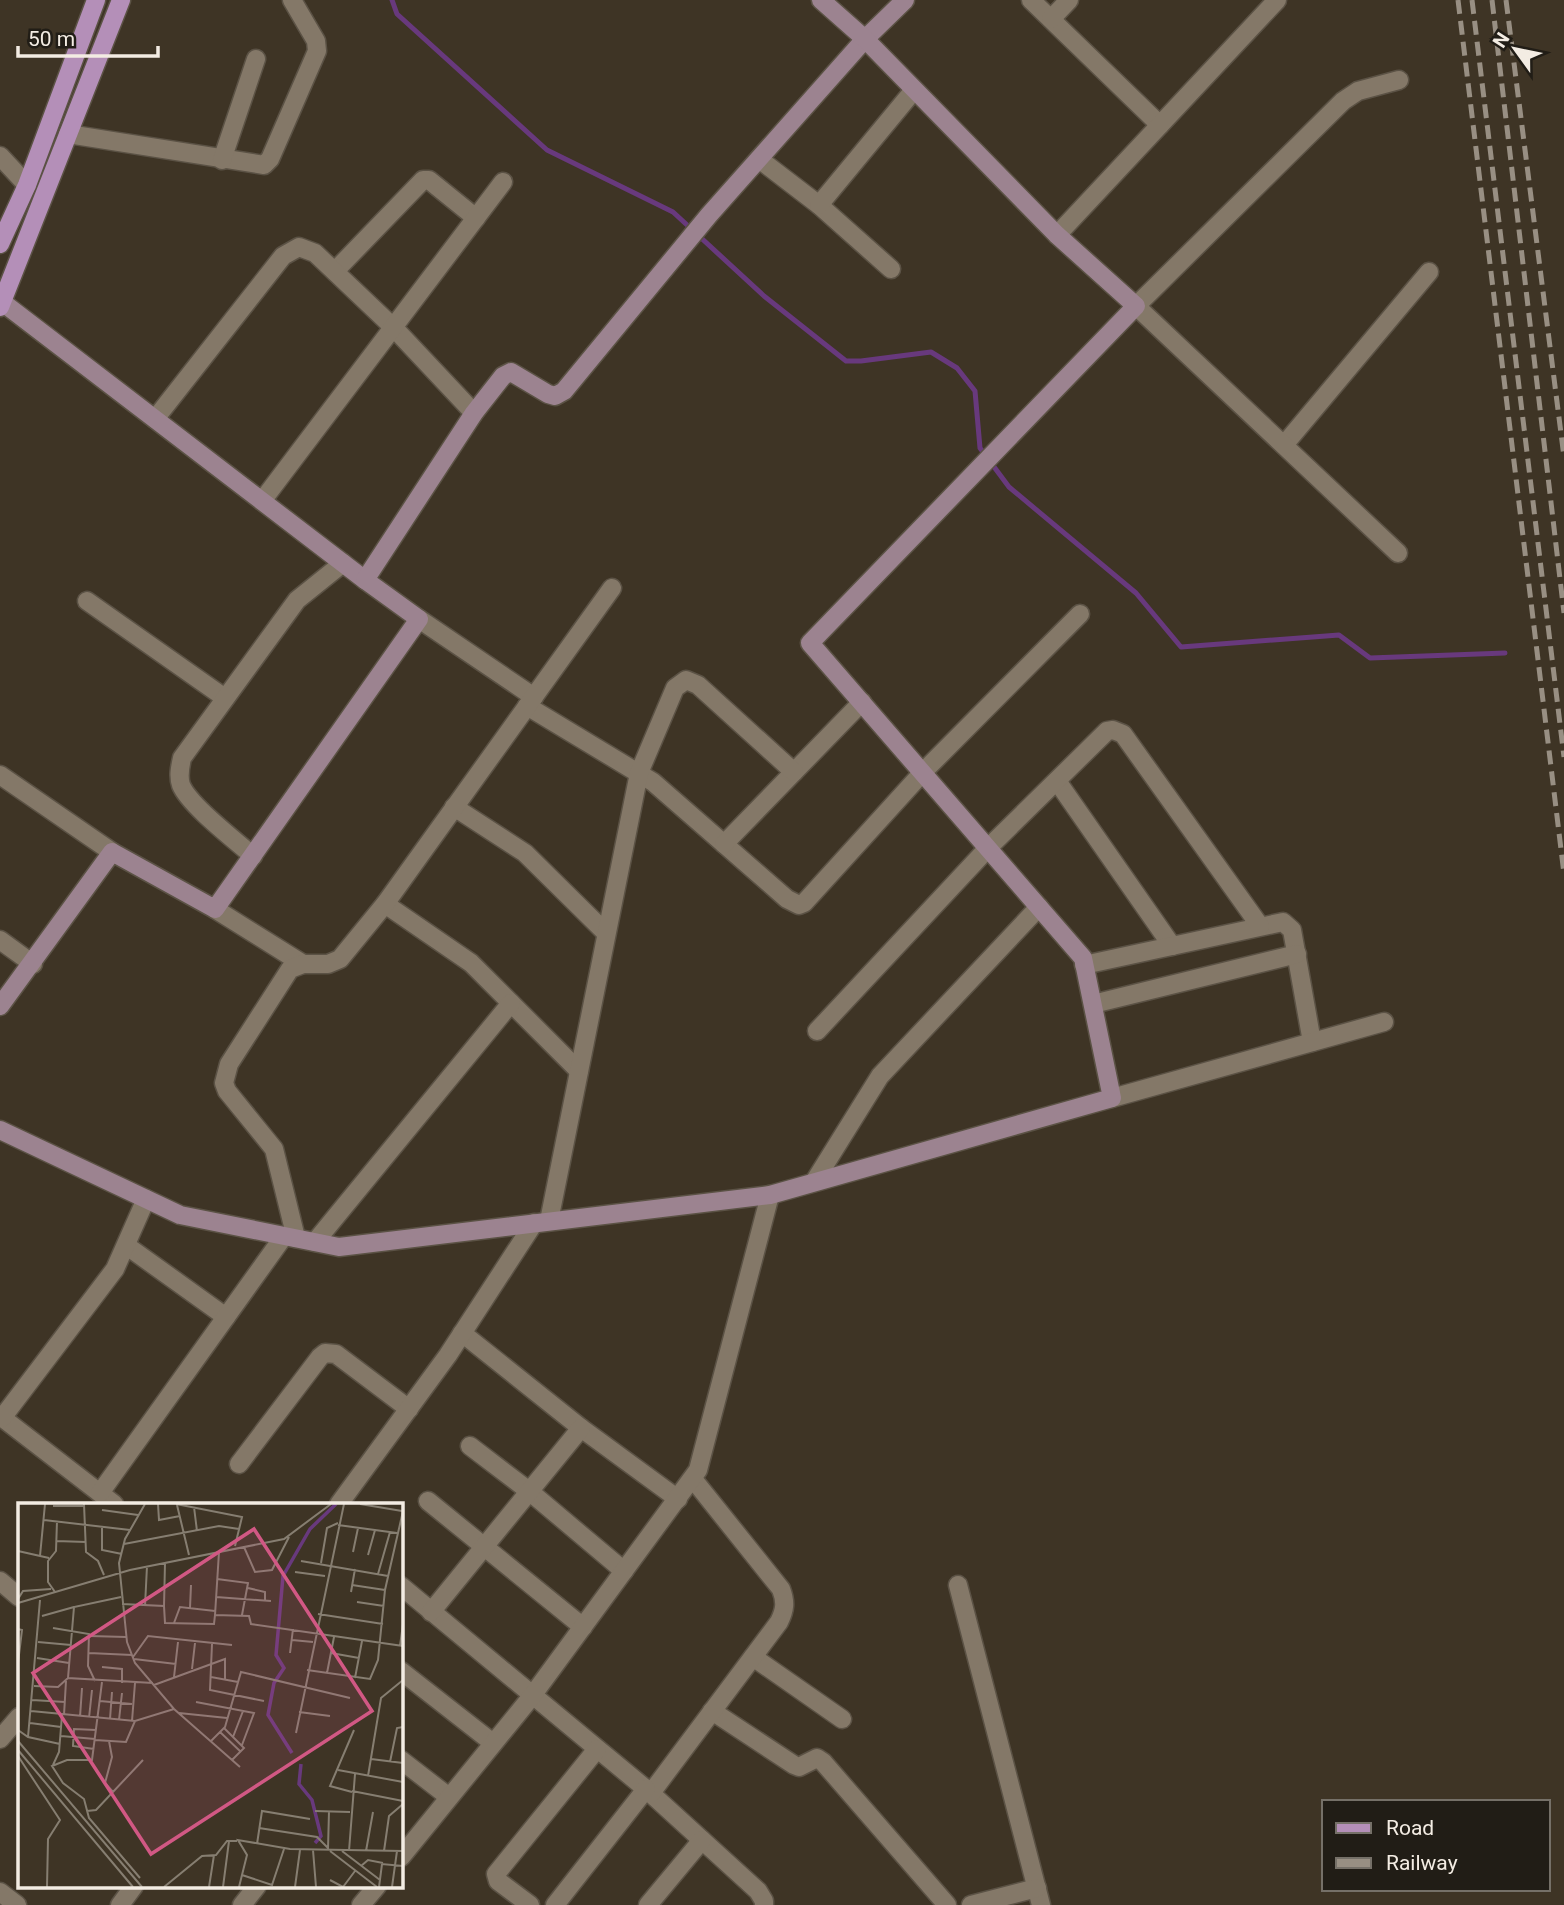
<svg xmlns="http://www.w3.org/2000/svg" width="1564" height="1905" font-family="Roboto,sans-serif">
  <style>
    .lines { fill: none; stroke-linecap: round; stroke-linejoin: round }
    .stream { stroke: #68397d; stroke-width: 5 }
    .street-casing { stroke: #5b5245; stroke-width: 21 }
    .secondary-casing { stroke: #5b5245; stroke-width: 21 }
    .primary-casing { stroke: #5b5245; stroke-width: 21 }
    .street { stroke: #847868; stroke-width: 18 }
    .secondary { stroke: #9c8390; stroke-width: 18 }
    .primary { stroke: #b48fb8; stroke-width: 18 }
    .rail { stroke: #988f83; stroke-width: 5; stroke-dasharray: 14 7; stroke-linecap: butt }
    .inset-river { fill: none; stroke: #68397d; stroke-width: 3.5 }
    .inset-road { fill: none; stroke: #867e71; stroke-width: 2 }
    .view { fill: #d15884; fill-opacity: 0.15; stroke: #d15884; stroke-width: 3.5 }
    .inset-edge { fill: none; stroke: #f3ece3; stroke-width: 3.5 }
  </style>
  <rect width="100%" height="100%" fill="#3e3425"/>
  <g class="lines">
    <!-- stream -->
    <polyline class="stream" points="392,0 397,14 547,150 673,212 764,296 846,361 861,361 931,352 957,368 975,391 980,448 1009,487 1136,593 1181,647 1339,635 1370,658 1505,653"/>
    <defs>
      <g id="street">
        <polyline points="1031,0 1160,125"/>
        <polyline points="1051,19 1069,0"/>
        <polyline points="68,134 264,165 270,159 317,51 316,41 292,0"/>
        <polyline points="0,156 27,185"/>
        <polyline points="759,159 819,205 891,269"/>
        <polyline points="222,160 256,59"/>
        <polyline points="819,205 914,90"/>
        <polyline points="1057,235 1277,0"/>
        <polyline points="335,271 423,180 429,180 476,218"/>
        <polyline points="155,419 283,256 299,247 315,253 394,328 474,413"/>
        <polyline points="1284,445 1429,272"/>
        <polyline points="262,501 503,182"/>
        <polyline points="1398,553 1136,306 1343,101 1358,91 1399,80"/>
        <polyline points="87,601 225,698"/>
        <polyline points="419,619 534,697"/>
        <polyline points="527,706 653,782 787,899 799,905 804,903 923,772 1080,614"/>
        <polyline points="0,775 112,852"/>
        <polyline points="1057,781 1172,946"/>
        <polyline points="454,807 525,853 606,933"/>
        <polyline points="724,844 862,702"/>
        <path d="M253 856C235 840 189 805 181 785 178 776 180 767 182 758L297 600 343 563"/>
        <polyline points="385,904 471,963 579,1071"/>
        <polyline points="215,909 303,964"/>
        <polyline points="0,940 33,964"/>
        <polyline points="1084,965 1283,922 1292,930 1312,1042"/>
        <polyline points="1093,1004 1297,954"/>
        <polyline points="817,1031 988,848 1107,731 1113,730 1123,734 1260,926"/>
        <polyline points="1112,1098 1384,1022"/>
        <polyline points="814,1182 880,1076 1039,907"/>
        <polyline points="549,1221 639,773 675,688 686,680 698,685 794,772"/>
        <polyline points="296,1238 274,1149 227,1091 224,1083 229,1064 290,969 303,964 328,964 340,959 385,904 612,588"/>
        <polyline points="315,1242 511,1003"/>
        <polyline points="127,1246 226,1317"/>
        <polyline points="462,1333 581,1428 678,1499"/>
        <polyline points="0,1416 114,1504"/>
        <polyline points="2,1418 115,1269 146,1199"/>
        <polyline points="470,1446 529,1491 624,1571"/>
        <polyline points="239,1464 320,1357 325,1353 336,1354 409,1409"/>
        <polyline points="100,1493 284,1236"/>
        <polyline points="428,1501 583,1627"/>
        <polyline points="339,1504 448,1355 534,1223"/>
        <polyline points="0,1581 19,1597"/>
        <polyline points="958,1585 1041,1905"/>
        <polyline points="401,1586 646,1789 758,1891 764,1901 764,1905"/>
        <polyline points="431,1612 581,1428"/>
        <polyline points="753,1657 842,1719"/>
        <polyline points="401,1671 493,1743"/>
        <polyline points="712,1711 794,1765 799,1767 817,1758 823,1762 947,1905"/>
        <polyline points="0,1739 19,1717"/>
        <polyline points="401,1760 449,1797"/>
        <path d="M651 1793 779 1622C785 1610 786 1602 781 1589L693 1479"/>
        <polyline points="401,1857 532,1696 698,1470 770,1195"/>
        <polyline points="0,1892 17,1905"/>
        <polyline points="120,1905 134,1886"/>
        <polyline points="242,1905 257,1886"/>
        <polyline points="361,1905 377,1886"/>
        <polyline points="530,1905 498,1881 496,1874 597,1749"/>
        <polyline points="555,1905 646,1789"/>
        <polyline points="648,1905 702,1840"/>
        <polyline points="971,1905 1037,1888"/>
      </g>
      <g id="secondary">
        <polyline points="2,302 365,580"/>
        <polyline points="0,1006 112,852 215,909 419,619 365,580 474,413 503,376 511,372 548,394 555,396 564,391 709,215 865,39 905,0"/>
        <polyline points="0,1130 180,1215 339,1247 770,1195 1112,1098 1083,958 810,643 1136,306 1057,235 865,39 821,0"/>
      </g>
      <g id="primary">
        <polyline points="0,244 27,185 96,0"/>
        <polyline points="0,307 121,0"/>
      </g>
    </defs>
    <!-- street casing -->
    <use href="#street" class="street-casing"/>
    <!-- secondary casing -->
    <use href="#secondary" class="secondary-casing"/>
    <!-- primary casing -->
    <use href="#primary" class="primary-casing"/>
    <!-- street -->
    <use href="#street" class="street"/>
    <!-- secondary -->
    <use href="#secondary" class="secondary"/>
    <!-- primary -->
    <use href="#primary" class="primary"/>
    <!-- rail -->
    <g class="rail">
      <polyline points="1458,0 1564,874"/>
      <polyline points="1472,0 1564,757"/>
      <polyline points="1492,0 1564,613"/>
      <polyline points="1506,0 1564,457"/>
    </g>
  </g>
  <!-- overview -->
  <g transform="translate(18 1503)">
    <rect width="385" height="385" fill="#3e3425"/>
    <path class="inset-river" d="M274 250 250 212 256 180 266 165 258 152 265 73 292 26 318 1M283 261 281 281 294 297 303 333 297 340"/>
    <path class="inset-road" d="M66 1 68 49 80 58 86 72M127 1 107 36 101 60 109 139 117 160 156 206 222 264M140 1 141 17 162 13M158 1 224 14 217 43M342 1 384 8M159 2 171 52M35 3H66M176 4 179 28M84 7 120 12M26 17 112 27M320 22 379 30M84 23V47L104 51M38 38 68 39M106 41 201 23 221 26M226 44 237 69 254 67 271 34M0 48 31 55M335 49 340 25M350 52 357 27M22 53 27 1M283 58 370 73M303 60 309 25 320 20M277 69 307 73M360 71 372 29M199 76 230 80 224 112M334 82 367 87M230 85 247 89V98M37 89 30 79V58L38 48 39 18M333 89 337 66M103 94 56 104 50 175 135 180M198 94 253 98M0 96 5 88 33 86M339 99 366 103M0 100 112 67 266 36 313 1M104 101 146 103 147 120 196 121 197 112 231 113 233 121 385 143M127 103 129 63M146 103 147 60M172 105 173 82M300 111 365 121M197 112 201 49M24 113 56 104M156 120 162 104 197 108M35 125 71 131 70 163 77 178M0 126 4 127 0 160M72 133 108 134M274 137 295 139M20 139 53 142M194 141 192 187 246 198M382 143 385 121M71 150 114 152M272 150 275 126M313 150 341 155M115 154 130 133 214 142M19 155 51 160M116 156 158 161M84 164 104 166V180M174 166 177 140M289 167 352 176 360 157 367 87 385 8M309 170 316 134M156 174 160 139M193 174 220 179M337 175 344 138M84 179 74 257H49L34 263 45 280 66 296 71 315 122 375M136 182 207 156V177M16 183 40 184 50 175M14 197 47 199M82 198 114 201M178 199 236 210 224 242M13 208 117 218 156 206M281 209 312 213M161 210 209 215M46 212 48 178M62 214 64 185M71 215 74 187M92 216 94 189M101 217 104 190M114 218 117 180M12 220 43 224M206 225 226 245 214 257M0 227 10 234 42 241M202 229 223 249M278 230 326 1M43 233 77 236M10 234 22 97M215 234 225 208M77 237 108 239 117 218M0 238 124 384M91 238 94 254 87 280 95 289M193 238 207 224 223 169 332 195M76 246 55 243 56 226 78 227M0 247 115 384M0 253 42 317 30 336 29 384M353 256 385 260M372 259 379 225 385 224M35 262 41 249 44 212M320 267 385 279M350 273 363 195 385 177M334 288 385 298M334 289 312 283 336 227M69 308 78 307 125 257M297 308 332 309M241 325 299 334 310 345M239 341 244 308 292 316M310 346 311 308M295 347 298 384M312 348 359 384M324 348 362 377M331 348 337 271M348 348 355 309M366 348 371 313 385 301M343 363 350 357 365 360M224 372 254 382 266 346M312 377 325 384 337 368M146 384 184 353 198 352 209 338H219M191 384 196 352M205 384 211 338M221 384 229 352 220 337 272 346 385 348M277 384 282 347M361 384 364 361 385 363M374 384 379 348"/>
    <path class="view" d="M236 26 354 208 133 351 15 170Z"/>
    <rect width="385" height="385" class="inset-edge"/>
  </g>
  <!-- legend -->
  <rect x="1322" y="1800" width="228" height="91" fill="#211d16" stroke="#757068" stroke-width="2"/>
  <rect x="1336" y="1823" width="35" height="10" fill="#b48fb8" stroke="#757068" stroke-width="2"/>
  <text x="1386" y="1835" font-size="21" fill="#f3ece3">Road</text>
  <rect x="1336" y="1858" width="35" height="10" fill="#988f83" stroke="#757068" stroke-width="2"/>
  <text x="1386" y="1870" font-size="21" fill="#f3ece3">Railway</text>
  <!-- north arrow -->
  <g transform="translate(1515 49) rotate(303)" stroke="#211d16" stroke-width="5" paint-order="stroke">
  <path d="M0-5L12 26L0 18L-12 26Z" fill="#f3ece3"/>
  <text y="-10" font-size="19" font-weight="bold" text-anchor="middle" fill="#f3ece3">N</text>
  </g>
  <!-- scale -->
  <path d="M18 46v10h140v-10" fill="none" stroke="#f3ece3" stroke-width="3.5"/>
  <text x="28" y="46" font-size="21" fill="#f3ece3" stroke="#211d16" stroke-width="5" paint-order="stroke">50 m</text>
</svg>
